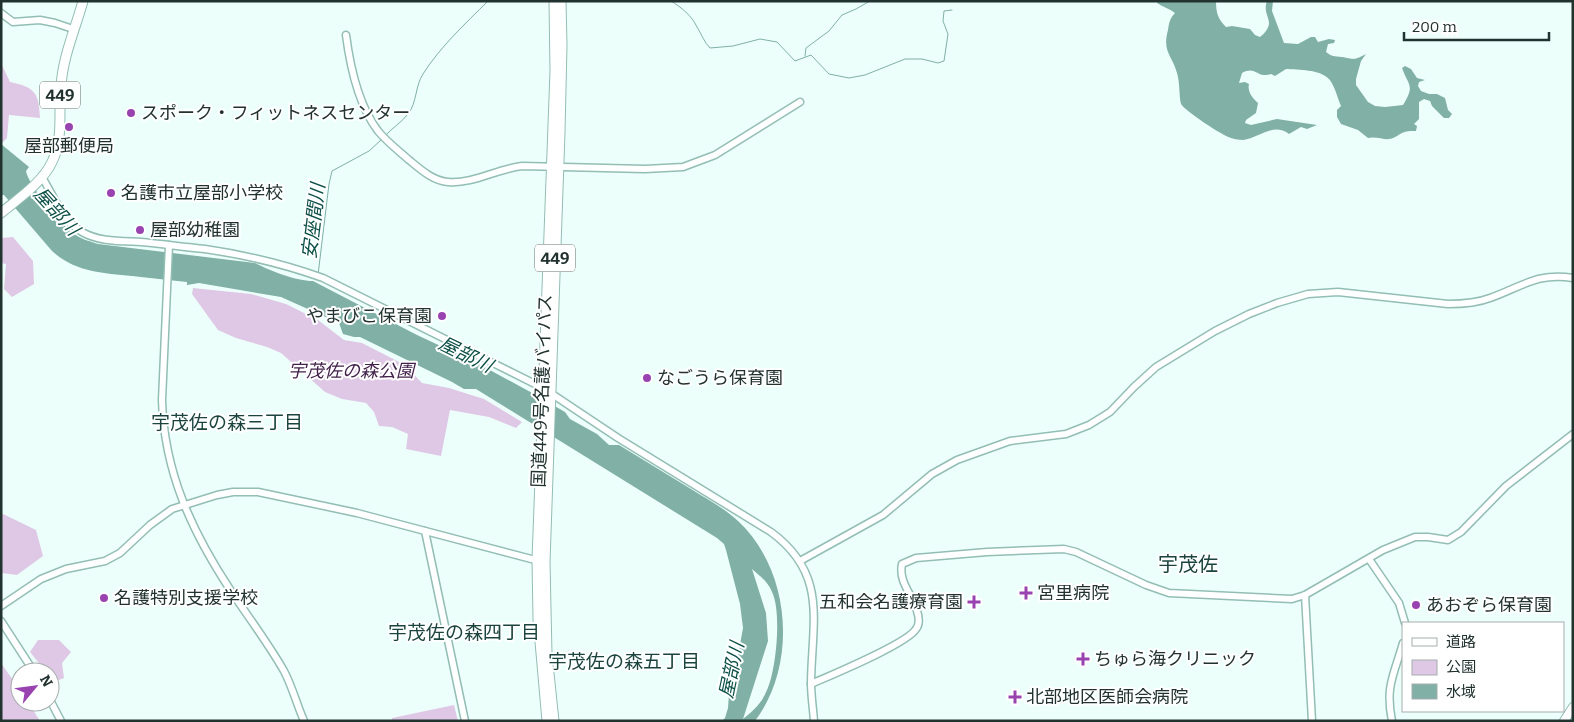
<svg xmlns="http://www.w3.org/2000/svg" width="1574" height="722" font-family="Bitter,'Noto Sans JP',serif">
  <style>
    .green { fill: #dfc8e5 }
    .water { fill: #80b0a6; fill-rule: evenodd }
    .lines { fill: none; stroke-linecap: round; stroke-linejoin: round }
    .stream { stroke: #80b0a6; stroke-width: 1 }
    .minor-casing { stroke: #92beb4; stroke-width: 9 }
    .major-casing { stroke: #92beb4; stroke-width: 10 }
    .highway-casing { stroke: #92beb4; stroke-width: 11 }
    .minor { stroke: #fff; stroke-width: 6 }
    .major { stroke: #fff; stroke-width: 8 }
    .highway { stroke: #fff; stroke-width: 9 }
    .poi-dot { fill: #9943b1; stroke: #fff; stroke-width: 2 }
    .labels { text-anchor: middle; stroke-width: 4; stroke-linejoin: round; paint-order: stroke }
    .shield { fill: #fff; stroke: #64706d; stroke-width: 1 }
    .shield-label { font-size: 16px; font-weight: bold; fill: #21322f }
    .poi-label { font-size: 18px; fill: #21322f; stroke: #fff; text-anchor: start }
    .park-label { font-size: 18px; font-style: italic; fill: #42214b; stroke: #fff }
    .street-label { font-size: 18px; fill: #21322f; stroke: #fff }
    .water-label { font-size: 19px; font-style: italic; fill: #0c5148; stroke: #fff }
    .neighbourhood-label { font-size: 19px; fill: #1a443d; stroke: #fff }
    .quarter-label { font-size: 20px; fill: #1a443d; stroke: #fff }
  </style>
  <rect width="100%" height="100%" fill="#edfffb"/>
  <!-- green -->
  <g class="green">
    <path d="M1 63 10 82C35 87 39 93 40 118L9 115 7 138 3 142 1 141Z"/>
    <polygon points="13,237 33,261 34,284 12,297 4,289 6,264 1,263 1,238"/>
    <polygon points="193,288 251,294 286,304 318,320 344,340 362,343 405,365 422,383 449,388 484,399 522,422 516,428 489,417 450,410 441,456 406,449 408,434 392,427 379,426 374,412 366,403 342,399 325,392 281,353 267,347 236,338 218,330 192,294"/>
    <polygon points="1,513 36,530 43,556 17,575 1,573"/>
    <polygon points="38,640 59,640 71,652 62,663 64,678 54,682 50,677 50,672 46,672 30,652"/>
    <polygon points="1,663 20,690 20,702 28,702 40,721 1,721"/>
    <polygon points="454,705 458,721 392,721 392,718"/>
  </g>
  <!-- water -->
  <g class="water">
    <path d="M1158 1H1216C1216 13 1218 19 1226 27L1232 26 1250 29 1255 35 1260 37C1279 21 1261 17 1267 1H1273L1272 11 1284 43 1298 44 1311 37H1315L1318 42 1329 39 1335 40 1334 43 1328 44 1326 52C1332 57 1334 56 1342 57 1354 59 1353 61 1366 54L1361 61 1356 79V85L1368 102 1375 106 1385 107 1403 105C1415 85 1409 87 1402 68L1405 66 1411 69 1417 78 1425 80 1419 82 1418 86 1421 91 1429 94H1437L1445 98 1448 110 1452 114 1449 118H1444L1432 106 1430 101 1424 99 1419 102V119L1414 124 1417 126 1416 131C1399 130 1400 137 1389 139 1384 140 1376 136 1368 138L1358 130 1341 124 1337 117V110L1341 106C1337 97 1335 86 1329 79 1319 69 1299 70 1286 69L1275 76 1271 74C1257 79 1256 65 1242 73L1239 83 1245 82 1249 84C1247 92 1253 98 1258 103L1256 113 1246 120 1245 123 1251 125 1277 119 1317 125 1307 129 1301 127 1289 134C1273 122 1259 138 1243 140 1240 140 1234 139 1231 138 1223 136 1185 111 1181 104 1179 97 1180 82 1177 73 1172 55 1162 52 1168 30 1169 23 1170 18 1175 13 1170 9 1163 7 1157 3Z"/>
    <path d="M1 144 29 167 26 171C27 183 62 226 73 233 80 239 89 241 98 244L255 263C271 271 296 281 313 281L417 335 477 363 534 394 565 412 570 419 597 434 609 445H619C643 460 667 474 691 489 707 499 724 508 738 521 791 570 798 664 755 721H722L725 718 728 708 730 680 736 667 743 628 740 604 726 550 724 544 717 538 476 389H464L452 382 360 337H354L343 334 339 323 281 297 199 283 187 285V282C168 280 150 278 132 276 102 273 75 272 52 251L4 195H1ZM752 569C760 576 768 582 772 592 782 612 776 671 767 690 762 703 753 711 743 719L768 641 766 613Z"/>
  </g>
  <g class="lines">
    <!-- stream -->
    <g class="stream">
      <path d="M671 1C681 7 692 16 697 27 702 35 704 42 710 48L733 46 760 39 777 42 795 61 811 55 829 74 849 78 865 75 905 59H922L938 63 944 61 948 34 943 21 944 11 952 10"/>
      <polyline points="805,56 806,48 829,31 842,15 856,9 870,1"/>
      <path d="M386 135C392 128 402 122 408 114 417 103 415 86 423 74 440 47 465 24 488 1"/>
      <polyline points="318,275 329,184 332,171 369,151 381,140"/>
    </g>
    <defs>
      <g id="minor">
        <polyline points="1,13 13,22 40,20 55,23 73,29"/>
        <path d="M346 35C350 66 359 106 378 131 387 142 399 151 409 160 420 169 433 181 448 182 474 184 496 169 522 166L645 169 683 167 715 155 800 102"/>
        <path d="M42 177C53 195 63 221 82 232 99 242 122 241 141 242 162 244 184 247 205 249 246 255 284 264 323 278L543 388 618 438 771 532C828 574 812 621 811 682 811 695 813 708 814 721"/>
        <path d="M169 245 162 400C164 472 192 532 231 591 249 618 268 643 284 671 292 686 297 705 304 721"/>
        <polyline points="425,531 465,721"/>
        <polyline points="1369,559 1399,603 1405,623"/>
        <path d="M800 561 883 515 932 474 957 460 1010 441 1066 434 1089 425 1110 412 1134 387 1156 367 1215 331 1249 314 1277 303 1308 294 1338 292 1448 304C1463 304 1477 303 1490 298 1521 287 1538 272 1573 278"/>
        <polyline points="1305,595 1312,721"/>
        <polyline points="1,606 41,579 66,569 105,561 120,553 150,525 172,509 217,495 233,492 258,492 357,513 539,561"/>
        <polyline points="1,621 34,672"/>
        <path d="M811 684C831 675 907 644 916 629 920 624 919 617 917 611 913 595 898 582 902 564L916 558 987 552 1064 549 1076 552 1146 585 1169 593 1292 599 1305 595 1383 550 1415 537H1428L1448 540 1461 532 1506 486 1573 434"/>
        <polyline points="50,700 61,721"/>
        <path d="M1392 721C1385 686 1394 675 1403 643"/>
      </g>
      <polyline id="major" points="1564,721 1573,707"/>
      <g id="highway">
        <path d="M1 213C19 198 42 183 52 162 64 138 58 111 61 86 63 56 75 30 83 1"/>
        <polyline points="547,721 538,619 537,560 555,71 554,1"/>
        <polyline points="554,721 547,654 545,562 560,132 562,45 561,1"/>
      </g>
    </defs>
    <!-- minor casing -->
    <use href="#minor" class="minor-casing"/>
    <!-- major casing -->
    <use href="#major" class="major-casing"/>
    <!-- highway casing -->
    <use href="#highway" class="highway-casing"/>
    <!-- minor -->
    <use href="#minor" class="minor"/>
    <!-- major -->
    <use href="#major" class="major"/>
    <!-- highway -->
    <use href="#highway" class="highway"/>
  </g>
  <!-- markers -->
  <g class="poi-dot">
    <circle cx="131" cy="113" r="5"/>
    <circle cx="69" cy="127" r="5"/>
    <circle cx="111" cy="193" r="5"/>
    <circle cx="140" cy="230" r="5"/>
    <circle cx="442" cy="316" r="5"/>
    <circle cx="647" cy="378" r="5"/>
    <path d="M1023.5 585.5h5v5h5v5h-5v5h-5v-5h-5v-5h5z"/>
    <circle cx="104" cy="598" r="5"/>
    <path d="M971.5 594.5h5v5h5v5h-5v5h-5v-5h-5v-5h5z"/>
    <circle cx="1416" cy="605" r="5"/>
    <path d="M1080.5 651.5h5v5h5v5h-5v5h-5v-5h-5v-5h5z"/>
    <path d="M1012.5 689.5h5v5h5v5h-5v5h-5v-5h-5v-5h5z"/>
  </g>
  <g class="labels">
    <!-- shield labels -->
    <g class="shield">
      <rect x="40" y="81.5" width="40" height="27" rx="4"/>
      <rect x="535" y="244.5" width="40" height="27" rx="4"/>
    </g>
    <g class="shield-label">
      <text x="60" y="101">449</text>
      <text x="555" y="264">449</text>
    </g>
    <!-- poi labels -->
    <g class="poi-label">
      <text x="141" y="119">スポーク・フィットネスセンター</text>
      <text x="69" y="152" text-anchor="middle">屋部郵便局</text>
      <text x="121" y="199">名護市立屋部小学校</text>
      <text x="150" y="236">屋部幼稚園</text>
      <text x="432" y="322" text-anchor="end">やまびこ保育園</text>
      <text x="657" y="384">なごうら保育園</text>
      <text x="1037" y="599">宮里病院</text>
      <text x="114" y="604">名護特別支援学校</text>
      <text x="963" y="608" text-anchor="end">五和会名護療育園</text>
      <text x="1426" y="611">あおぞら保育園</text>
      <text x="1094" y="665">ちゅら海クリニック</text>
      <text x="1026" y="703">北部地区医師会病院</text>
    </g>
    <!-- park labels -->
    <g class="park-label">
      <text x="351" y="377">宇茂佐の森公園</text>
    </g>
    <!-- street labels -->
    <g class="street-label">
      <text transform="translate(542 391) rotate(-88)" y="6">国道449号名護バイパス</text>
    </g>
    <!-- water labels -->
    <g class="water-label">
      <text transform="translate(57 211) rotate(48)" y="7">屋部川</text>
      <text transform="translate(313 221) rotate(-83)" y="7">安座間川</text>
      <text transform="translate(466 354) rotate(26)" y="7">屋部川</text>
      <text transform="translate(731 670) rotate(-78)" y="7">屋部川</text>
    </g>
    <!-- neighbourhood labels -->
    <g class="neighbourhood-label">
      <text x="227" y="429">宇茂佐の森三丁目</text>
      <text x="464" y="639">宇茂佐の森四丁目</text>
      <text x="624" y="668">宇茂佐の森五丁目</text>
    </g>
    <!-- quarter labels -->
    <g class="quarter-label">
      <text x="1188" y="571">宇茂佐</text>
    </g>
  </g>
  <!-- border -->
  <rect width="1574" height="722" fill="none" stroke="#21322f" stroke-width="5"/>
  <!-- legend -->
  <rect x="1402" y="622" width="162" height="90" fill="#ffffff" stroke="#a6adac"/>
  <rect x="1412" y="638" width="25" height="8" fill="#ffffff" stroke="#a6adac"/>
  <text x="1446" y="647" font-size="15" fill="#21322f">道路</text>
  <rect x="1412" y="660" width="25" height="15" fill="#dfc8e5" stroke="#a6adac"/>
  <text x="1446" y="672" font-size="15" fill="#21322f">公園</text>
  <rect x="1412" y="684" width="25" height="15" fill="#80b0a6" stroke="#a6adac"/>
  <text x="1446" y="697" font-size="15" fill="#21322f">水域</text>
  <!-- north arrow -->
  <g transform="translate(35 687) rotate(61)"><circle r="24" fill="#ffffff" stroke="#a6adac"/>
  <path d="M0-4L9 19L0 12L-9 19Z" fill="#9943b1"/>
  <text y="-8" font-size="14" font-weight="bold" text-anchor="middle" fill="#21322f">N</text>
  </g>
  <!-- scale -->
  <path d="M1404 32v8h145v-8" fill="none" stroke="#21322f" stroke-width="2.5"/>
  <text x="1412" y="32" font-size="15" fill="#21322f" stroke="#ffffff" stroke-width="4" paint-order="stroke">200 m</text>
</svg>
